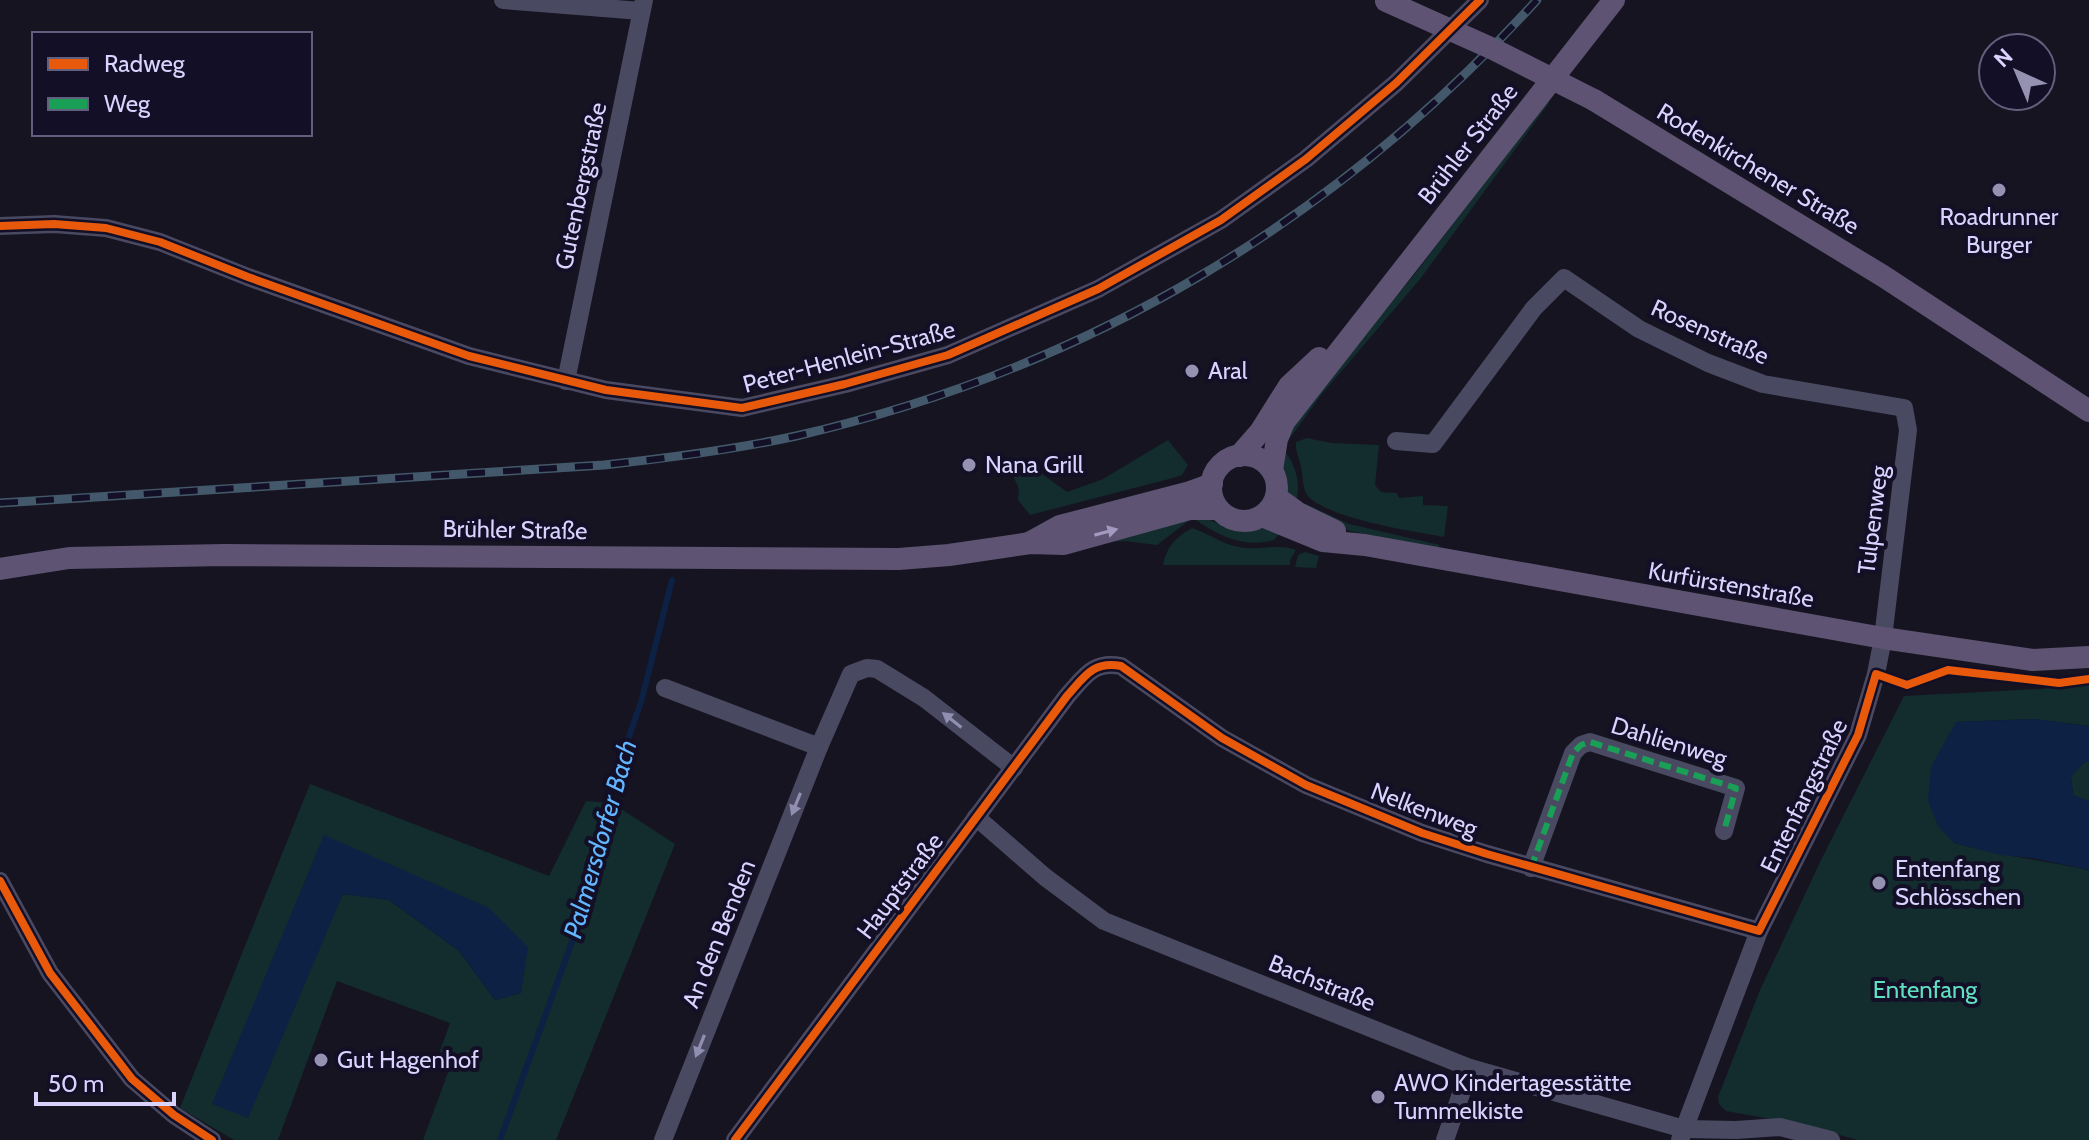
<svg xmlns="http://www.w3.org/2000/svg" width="2089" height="1140" font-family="Cabin,sans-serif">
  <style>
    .green { fill: #132c2d; fill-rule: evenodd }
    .water { fill: #0d2144 }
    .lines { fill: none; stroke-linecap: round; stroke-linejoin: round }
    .stream { stroke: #0d2144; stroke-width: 6 }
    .minor { stroke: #4a4962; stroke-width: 18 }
    .major { stroke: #5e5373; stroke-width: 22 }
    .rail-casing { stroke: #43596b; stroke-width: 9 }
    .rail { stroke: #130f26; stroke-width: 6; stroke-dasharray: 18; stroke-linecap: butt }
    .major-bridge { stroke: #5e5373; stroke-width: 22 }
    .quiet { stroke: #1a9f57; stroke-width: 6; stroke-dasharray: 12 6; stroke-linecap: butt }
    .cycleway-casing { stroke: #130f26; stroke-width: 13 }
    .cycleway { stroke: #e8590c; stroke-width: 8 }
    .oneway { fill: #a29ac0 }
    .oneway2 { fill: #928eb0 }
    .poi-dot { fill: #9591b1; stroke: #130f26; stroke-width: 3 }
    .labels { text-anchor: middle; stroke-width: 8; stroke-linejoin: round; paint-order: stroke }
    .street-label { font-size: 24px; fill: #d9d4ff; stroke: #130f26 }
    .poi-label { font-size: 24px; fill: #d9d4ff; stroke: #130f26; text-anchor: start }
    .park-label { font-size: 24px; fill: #5fe0c0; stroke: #130f26 }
    .water-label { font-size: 26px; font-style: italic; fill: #62b6ff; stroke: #130f26 }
  </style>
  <rect width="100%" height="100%" fill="#161421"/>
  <!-- green -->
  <g class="green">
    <polygon points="1547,101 1549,103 1421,278 1322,394 1287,442 1286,432 1312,396 1413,276"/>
    <path d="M1307 438 1331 443 1379 445 1375 485 1381 492 1397 493 1399 498 1423 496V505L1448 506 1444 537C1412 531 1329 519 1308 496 1302 490 1303 475 1301 466 1299 458 1295 451 1296 442Z"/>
    <polygon points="1168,440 1188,465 1182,475 1173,478 1030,515 1018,500 1019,489 1010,469 1014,457 1017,456 1067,492 1103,479"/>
    <path d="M1284 451C1296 463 1301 486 1296 502 1283 490 1278 466 1284 451Z"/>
    <polygon points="1306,504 1349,524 1440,545 1438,548 1350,531 1302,507"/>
    <path d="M1195 516C1210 518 1222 527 1238 529 1253 532 1267 525 1283 529L1274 540C1245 548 1220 537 1196 520Z"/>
    <polygon points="1188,517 1187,522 1157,545 1124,541 1095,543"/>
    <path d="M1192 528C1209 533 1221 544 1239 547 1258 551 1279 543 1296 550L1290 560V565H1163C1166 547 1176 537 1192 528Z"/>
    <polygon points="1305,552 1319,556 1316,568 1295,567 1298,555"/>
    <path d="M2089 683V726L2034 719 1956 722 1954 843C1999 855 2044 861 2089 870V1140H1858L1803 1125 1726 1111 1719 1104 1718 1097 1760 990 1822 858 1904 696 2041 689Z"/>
    <polygon points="2085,762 2089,762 2089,801 2073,795 2071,776"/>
    <path d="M310 784 549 876 586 801 612 803 675 844 556 1140H423L450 1067 436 1062 450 1023 337 981 278 1140H234L180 1108ZM325 836 521 993 495 1000 459 951 389 900 343 894 213 1104Z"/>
  </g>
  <!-- water -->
  <g class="water">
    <polygon points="2034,719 2089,726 2089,762 2085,762 2071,776 2073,795 2089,801 2089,870 2032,858 2001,855 1954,843 1938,826 1928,801 1931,767 1956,722"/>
    <polygon points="324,835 489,908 528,947 521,993 495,1000 459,951 389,900 343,894 248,1118 212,1104"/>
  </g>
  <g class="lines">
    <!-- stream -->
    <polyline class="stream" points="500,1140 593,884 602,814 641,702 672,580"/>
    <!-- minor -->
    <g class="minor">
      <polyline points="503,0 641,11"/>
      <polyline points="0,226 54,224 106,228 160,242 248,277 469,356 606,390 742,408 845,384 948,355 1098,289 1221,220 1306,159 1396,83 1480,0"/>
      <polyline points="566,381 644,0"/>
      <polyline points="1396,441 1433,444 1534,308 1564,278 1639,329 1708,363 1763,384 1904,408 1908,430 1883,638 1876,674 1858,735 1759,931 1680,1140"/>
      <polyline points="665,688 819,747"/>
      <polyline points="976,817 1045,877 1104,921 1470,1068 1684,1129 1736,1130 1780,1127 1831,1140"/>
      <polyline points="1531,868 1573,753 1581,745 1590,742 1736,788 1724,831"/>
      <polyline points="0,881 50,973 132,1079 174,1115 212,1140"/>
      <polyline points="663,1140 819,747 851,674 867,668 877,669 924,698 1014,768"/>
      <path d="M735 1140 1067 696C1085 676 1093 661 1121 666L1222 738 1306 785 1422 833 1487 854 1759 931"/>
      <polyline points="1445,1140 1470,1068"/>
    </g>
    <!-- major -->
    <g class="major">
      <polyline points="1594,100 1883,276 2089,411"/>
      <circle cx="1244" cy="488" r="33"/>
      <polyline points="1239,456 1260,432 1289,386 1319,358"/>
      <polyline points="1272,470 1277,439 1284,422 1614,0"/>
      <polyline points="1276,497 1298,513 1335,531"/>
      <polyline points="1262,516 1323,541 1365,545 1883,638 2033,660 2089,657"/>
      <polyline points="1031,542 1060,526 1187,493 1212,484"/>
      <polyline points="0,569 69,558 225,555 899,559 949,555 1030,543 1064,544 1190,509 1218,509"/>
    </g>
    <defs>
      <path id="rail" d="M0 503 604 465C668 458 733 450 796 436 1087 369 1336 221 1537 0"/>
    </defs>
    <!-- rail casing -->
    <use href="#rail" class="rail-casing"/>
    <!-- rail -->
    <use href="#rail" class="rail"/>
    <!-- major-bridge -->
    <polyline class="major-bridge" points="1386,1 1493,49 1594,100"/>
    <!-- quiet -->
    <polyline class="quiet" points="1531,868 1573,753 1581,745 1590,742 1736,788 1724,831"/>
    <defs>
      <g id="cycleway">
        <polyline points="0,226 54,224 106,228 160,242 248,277 469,356 606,390 742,408 845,384 948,355 1098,289 1221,220 1306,159 1396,83 1480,0"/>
        <polyline points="0,881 50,973 132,1079 174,1115 212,1140"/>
        <path d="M735 1140 1067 696C1085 676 1093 661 1121 666L1222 738 1306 785 1422 833 1487 854 1759 931 1858 735 1876 674 1907 685 1948 670 2059 683 2089 679"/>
      </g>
    </defs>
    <!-- cycleway casing -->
    <use href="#cycleway" class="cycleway-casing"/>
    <!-- cycleway -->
    <use href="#cycleway" class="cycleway"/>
  </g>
  <!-- one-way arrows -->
  <defs><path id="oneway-solid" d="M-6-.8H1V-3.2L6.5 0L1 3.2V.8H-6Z" transform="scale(2)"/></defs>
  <use class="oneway" href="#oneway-solid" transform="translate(1106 532) rotate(-15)"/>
  <g class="oneway2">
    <use href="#oneway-solid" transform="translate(952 720) rotate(-142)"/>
    <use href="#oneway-solid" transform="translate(796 804) rotate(112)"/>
    <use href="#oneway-solid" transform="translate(700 1046) rotate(112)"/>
  </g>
  <!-- markers -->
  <g class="poi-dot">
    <circle cx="1999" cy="190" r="8"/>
    <circle cx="1192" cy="371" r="8"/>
    <circle cx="969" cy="465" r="8"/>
    <circle cx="1879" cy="883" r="8"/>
    <circle cx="321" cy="1060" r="8"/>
    <circle cx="1378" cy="1097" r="8"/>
  </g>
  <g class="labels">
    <!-- street labels -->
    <g class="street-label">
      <text transform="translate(1468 144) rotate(-52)" y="8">Brühler Straße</text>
      <text transform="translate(1758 169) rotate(31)" y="8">Rodenkirchener Straße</text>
      <text transform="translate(581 186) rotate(-78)" y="8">Gutenbergstraße</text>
      <text transform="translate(1710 332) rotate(24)" y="8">Rosenstraße</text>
      <text transform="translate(849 357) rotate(-15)" y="8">Peter-Henlein-Straße</text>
      <text transform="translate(1873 520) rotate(-83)" y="8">Tulpenweg</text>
      <text transform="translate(515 530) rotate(1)" y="8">Brühler Straße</text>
      <text transform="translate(1731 585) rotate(10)" y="8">Kurfürstenstraße</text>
      <text transform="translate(1669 742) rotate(17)" y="8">Dahlienweg</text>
      <text transform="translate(1804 796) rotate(-64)" y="8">Entenfangstraße</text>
      <text transform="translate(1424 810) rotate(21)" y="8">Nelkenweg</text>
      <text transform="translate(900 886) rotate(-53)" y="8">Hauptstraße</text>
      <text transform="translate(719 934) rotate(-68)" y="8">An den Benden</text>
      <text transform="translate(1322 983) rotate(22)" y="8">Bachstraße</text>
    </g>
    <!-- poi labels -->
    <g class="poi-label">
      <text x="1999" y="225" text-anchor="middle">Roadrunner<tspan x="1999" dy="28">Burger</tspan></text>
      <text x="1208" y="379">Aral</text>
      <text x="985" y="473">Nana Grill</text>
      <text x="1895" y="877">Entenfang<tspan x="1895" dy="28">Schlösschen</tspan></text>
      <text x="337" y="1068">Gut Hagenhof</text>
      <text x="1394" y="1091">AWO Kindertagesstätte<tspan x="1394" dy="28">Tummelkiste</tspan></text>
    </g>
    <!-- park labels -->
    <g class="park-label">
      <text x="1925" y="998">Entenfang</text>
    </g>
    <!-- water labels -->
    <g class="water-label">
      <text transform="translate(600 839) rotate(-74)" y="9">Palmersdorfer Bach</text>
    </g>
  </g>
  <!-- legend -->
  <rect x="32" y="32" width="280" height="104" fill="#130f26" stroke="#625e7d" stroke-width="2"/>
  <rect x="48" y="58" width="40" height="12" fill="#e8590c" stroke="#625e7d" stroke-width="2"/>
  <text x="104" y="72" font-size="24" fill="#d9d4ff">Radweg</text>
  <rect x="48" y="98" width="40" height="12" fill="#1a9f57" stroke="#625e7d" stroke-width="2"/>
  <text x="104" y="112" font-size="24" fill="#d9d4ff">Weg</text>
  <!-- north arrow -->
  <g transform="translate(2017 72) rotate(316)"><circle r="38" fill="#130f26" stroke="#625e7d" stroke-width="2"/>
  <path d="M0-6L14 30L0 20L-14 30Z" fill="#9591b1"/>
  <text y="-12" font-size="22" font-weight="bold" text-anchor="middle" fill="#d9d4ff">N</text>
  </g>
  <!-- scale -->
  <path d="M36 1092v12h138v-12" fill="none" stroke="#d9d4ff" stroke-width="4"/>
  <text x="48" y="1092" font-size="24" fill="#d9d4ff" stroke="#130f26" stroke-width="6" paint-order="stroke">50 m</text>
</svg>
